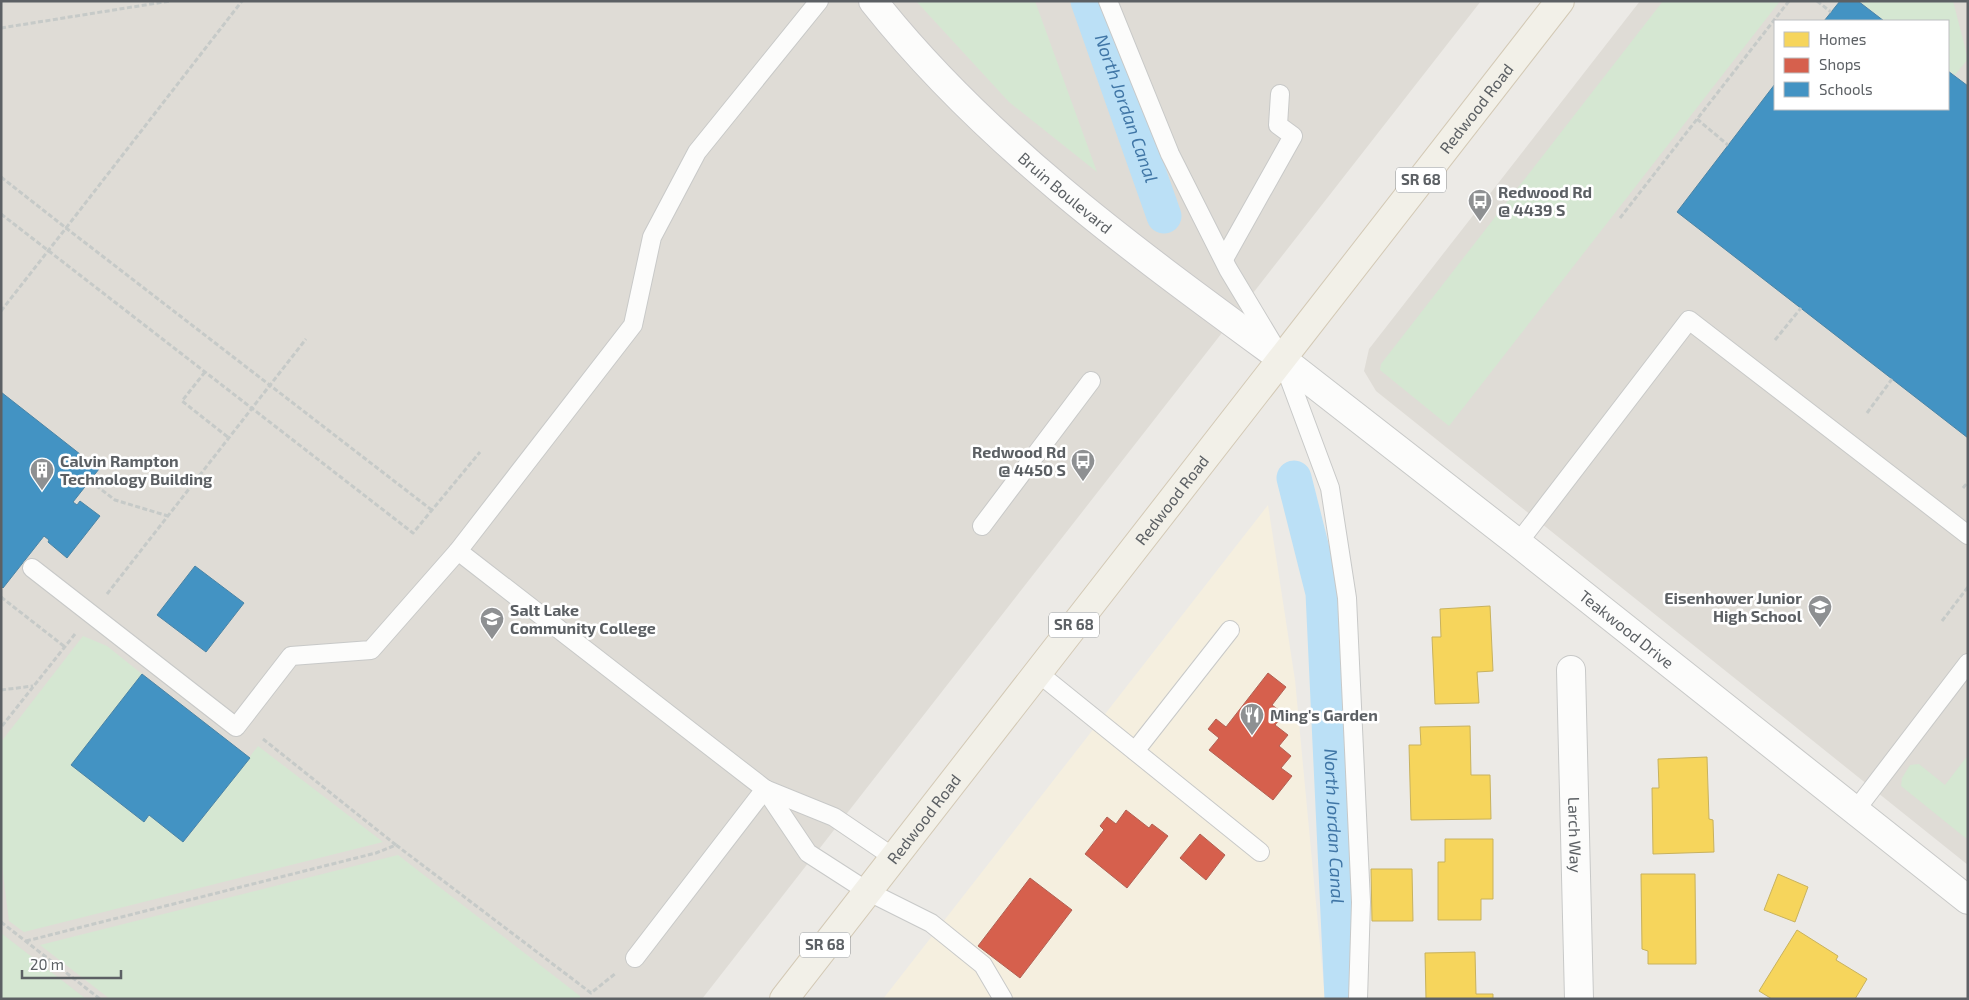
<svg xmlns="http://www.w3.org/2000/svg" width="1969" height="1000" font-family="'Exo 2',sans-serif">
  <style>
    .commercial { fill: #f5efdf }
    .education { fill: #dfdcd6; fill-rule: evenodd }
    .green { fill: #d5e7d2 }
    .homes { fill: #f6d55c; stroke: #c8b25e }
    .shops { fill: #d6604d; stroke: #b16054 }
    .schools { fill: #4393c3; stroke: #4a84a6 }
    .lines { fill: none; stroke-linecap: round; stroke-linejoin: round }
    .canal { stroke: #bbe0f6; stroke-width: 35 }
    .lane-casing { stroke: #c8c9c8; stroke-width: 20 }
    .street-casing { stroke: #c8c9c8; stroke-width: 30 }
    .secondary-casing { stroke: #c8c8c8; stroke-width: 30 }
    .primary-casing { stroke: #d3c9b5; stroke-width: 30 }
    .path { stroke: #c6cac8; stroke-width: 3; stroke-dasharray: 5 2.5; stroke-linecap: butt }
    .lane { stroke: #fcfcfb; stroke-width: 18 }
    .street { stroke: #fcfcfb; stroke-width: 28 }
    .secondary { stroke: #fcfcfb; stroke-width: 28 }
    .primary { stroke: #f2f0e8; stroke-width: 28 }
    .labels { text-anchor: middle; stroke-width: 5; stroke-linejoin: round; paint-order: stroke }
    .shield { fill: #fff; stroke: #8d9092; stroke-width: 1 }
    .shield-label { font-size: 15px; font-weight: bold; fill: #5c6064 }
    .street-label { font-size: 16px; fill: #5c6064; stroke: #fff }
    .poi-label { font-size: 16px; font-weight: bold; fill: #5c6064; stroke: #fff; text-anchor: start }
    .water-label { font-size: 18px; font-style: italic; fill: #4076a6; stroke: #fff }
  </style>
  <rect width="100%" height="100%" fill="#eceae6"/>
  <!-- commercial -->
  <polygon class="commercial" points="1268,505 1295,680 1325,999 883,999"/>
  <!-- education -->
  <g class="education">
    <polygon points="1,1 1481,1 702,999 1,999"/>
    <path d="M1640 1H1968V865L1376 391 1364 371 1369 349ZM1775 21H1948V109H1775Z"/>
  </g>
  <!-- green -->
  <g class="green">
    <polygon points="916,1 1035,1 1097,172 1009,102"/>
    <polygon points="1663,1 1780,1 1449,426 1380,370 1381,364"/>
    <polygon points="1859,1 1953,1 1968,59 1955,75 1948,70 1948,21 1885,21"/>
    <polygon points="83,636 107,646 142,674 71,765 144,822 149,815 184,842 258,746 383,842 24,932 9,921 1,858 1,742"/>
    <polygon points="1968,755 1968,840 1901,786 1902,778 1910,765 1919,764 1945,785"/>
    <polygon points="398,855 580,996 580,999 110,999 40,945"/>
    <polygon points="1,933 86,999 1,999"/>
  </g>
  <!-- homes -->
  <g class="homes">
    <polygon points="1490,606 1493,671 1477,672 1479,703 1435,704 1432,637 1441,637 1440,609"/>
    <polygon points="1470,726 1471,775 1490,775 1491,819 1411,820 1409,745 1421,745 1420,727"/>
    <polygon points="1707,757 1709,819 1713,820 1714,852 1653,854 1652,788 1659,788 1658,759"/>
    <polygon points="1445,839 1493,839 1493,899 1481,899 1481,920 1438,920 1438,862 1445,862"/>
    <polygon points="1371,869 1412,869 1413,921 1372,921"/>
    <polygon points="1641,874 1695,874 1696,964 1648,964 1648,951 1642,949"/>
    <polygon points="1778,874 1808,887 1795,922 1764,910"/>
    <polygon points="1797,930 1838,956 1836,960 1867,979 1855,999 1772,999 1759,991"/>
    <polygon points="1475,952 1476,994 1493,994 1493,999 1426,999 1425,953"/>
  </g>
  <!-- shops -->
  <g class="shops">
    <polygon points="1268,673 1286,687 1272,705 1284,714 1275,725 1288,735 1279,746 1291,756 1281,768 1292,776 1273,800 1209,750 1219,738 1208,729 1216,719 1226,727"/>
    <polygon points="1126,810 1149,828 1152,824 1168,836 1127,888 1085,854 1104,830 1100,826 1107,817 1116,824"/>
    <polygon points="1200,834 1225,855 1206,880 1180,858"/>
    <polygon points="1030,878 1072,910 1020,978 978,946"/>
  </g>
  <!-- schools -->
  <g class="schools">
    <polygon points="1840,1 1858,1 1884,21 1824,21"/>
    <polygon points="1948,71 1968,86 1968,438 1677,212 1775,84 1775,109 1948,109"/>
    <polygon points="1,392 99,469 73,502 77,505 80,501 100,516 67,558 48,542 49,540 44,536 3,588 1,586"/>
    <polygon points="195,566 244,603 206,652 157,615"/>
    <polygon points="142,674 250,758 183,842 149,815 144,822 71,765"/>
  </g>
  <g class="lines">
    <!-- canal -->
    <g class="canal">
      <path id="s1" d="M1088 1 1164 216"/>
      <path id="s2" d="M1294 478 1323 593 1342 999"/>
    </g>
    <defs>
      <g id="lane">
        <polyline points="1108,1 1170,154 1228,269 1282,359 1330,488 1347,598 1361,902 1358,999"/>
        <polyline points="1224,259 1293,136 1278,125 1280,94"/>
        <polyline points="982,526 1091,381"/>
        <polyline points="1518,543 1689,320 1968,535"/>
        <polyline points="458,551 765,789 834,817 893,857"/>
        <polyline points="32,568 236,727 291,656 371,650 458,551 633,325 652,237 697,152 819,1"/>
        <polyline points="1037,672 1260,852"/>
        <polyline points="1135,751 1230,630"/>
        <polyline points="765,789 808,853 867,891 931,923 983,965 1003,999"/>
        <polyline points="1855,811 1968,663"/>
        <polyline points="635,958 765,789"/>
      </g>
      <g id="street">
        <path id="s3" d="M1282 359 1518 543 1968 900"/>
        <path id="s4" d="M1571 670 1579 999"/>
      </g>
      <g id="secondary">
        <path id="s5" d="M873 1C986 144 1136 252 1282 359"/>
      </g>
      <g id="primary">
        <path id="s6" d="M784 999 1560 1"/>
      </g>
    </defs>
    <!-- lane casing -->
    <use href="#lane" class="lane-casing"/>
    <!-- street casing -->
    <use href="#street" class="street-casing"/>
    <!-- secondary casing -->
    <use href="#secondary" class="secondary-casing"/>
    <!-- primary casing -->
    <use href="#primary" class="primary-casing"/>
    <!-- path -->
    <g class="path">
      <polyline points="1817,1 1831,12"/>
      <polyline points="1,28 170,1"/>
      <polyline points="1697,119 1728,145"/>
      <polyline points="1,177 66,228 242,1"/>
      <polyline points="1,214 413,533 480,452"/>
      <polyline points="1620,218 1789,1"/>
      <polyline points="1,311 66,228 433,511"/>
      <polyline points="1775,340 1801,308"/>
      <polyline points="205,372 182,401 229,438"/>
      <polyline points="1867,413 1892,379"/>
      <polyline points="90,481 115,500 168,516"/>
      <polyline points="1963,488 1968,482"/>
      <polyline points="107,594 306,339"/>
      <polyline points="1,597 65,647"/>
      <polyline points="1942,621 1968,587"/>
      <polyline points="1,690 33,686"/>
      <polyline points="2,726 75,634"/>
      <polyline points="263,739 396,845"/>
      <polyline points="1,922 100,999"/>
      <polyline points="26,941 376,853 396,845 591,993 616,973"/>
    </g>
    <!-- lane -->
    <use href="#lane" class="lane"/>
    <!-- street -->
    <use href="#street" class="street"/>
    <!-- secondary -->
    <use href="#secondary" class="secondary"/>
    <!-- primary -->
    <use href="#primary" class="primary"/>
  </g>
  <!-- icons -->
  <defs>
    <symbol id="bus-pin" viewBox="-11 -11 22 30"><path d="M0 17L-7.5 6A9.5 9.5 0 1 1 7.5 6Z" fill="#8e9092" stroke="#fff"/><path d="M-5-6H5V4H4V6H2V4H-2V6H-4V4H-5ZM-3.5-4V0h7V-4ZM-3.5 1.2v1.5H-2V1.2ZM2 1.2v1.5H3.5V1.2Z" fill="#fff"/></symbol>
    <symbol id="building-pin" viewBox="-11 -11 22 30"><path d="M0 17L-7.5 6A9.5 9.5 0 1 1 7.5 6Z" fill="#8e9092" stroke="#fff"/><path d="M-4-6H4V6H1V3H-1V6H-4ZM-2.5-4.3h1.7v1.8h-1.7ZM.8-4.3h1.7v1.8H.8ZM-2.5-1h1.7V.8h-1.7ZM.8-1h1.7V.8H.8Z" fill="#fff"/></symbol>
    <symbol id="school-pin" viewBox="-11 -11 22 30"><path d="M0 17L-7.5 6A9.5 9.5 0 1 1 7.5 6Z" fill="#8e9092" stroke="#fff"/><path d="M0-5L7-2L0 1L-7-2ZM-4 1L0 2.5L4 1V4Q0 6-4 4Z" fill="#fff"/></symbol>
    <symbol id="university-pin" viewBox="-11 -11 22 30"><path d="M0 17L-7.5 6A9.5 9.5 0 1 1 7.5 6Z" fill="#8e9092" stroke="#fff"/><path d="M0-5L7-2L0 1L-7-2ZM-4 1L0 2.5L4 1V4Q0 6-4 4Z" fill="#fff"/></symbol>
    <symbol id="restaurant-pin" viewBox="-11 -11 22 30"><path d="M0 17L-7.5 6A9.5 9.5 0 1 1 7.5 6Z" fill="#8e9092" stroke="#fff"/><path d="M-5-6h1v4h1v-4h1v4h1v-4h1v5L-1.5 .5V6h-2V.5L-5-1ZM5-6V6H3V1.5H1.5Q1.5-4 5-6Z" fill="#fff"/></symbol>
  </defs>
  <g fill-rule="evenodd">
    <use href="#bus-pin" x="1466" y="187" width="28" height="38"/>
    <use href="#bus-pin" x="1069" y="447" width="28" height="38"/>
    <use href="#building-pin" x="28" y="456" width="28" height="38"/>
    <use href="#school-pin" x="1806" y="593" width="28" height="38"/>
    <use href="#university-pin" x="478" y="605" width="28" height="38"/>
    <use href="#restaurant-pin" x="1238" y="701" width="28" height="38"/>
  </g>
  <g class="labels">
    <!-- shield labels -->
    <g class="shield">
      <rect x="1396" y="167.5" width="50" height="25" rx="4"/>
      <rect x="1049" y="612.5" width="50" height="25" rx="4"/>
      <rect x="800" y="932.5" width="50" height="25" rx="4"/>
    </g>
    <g class="shield-label">
      <text x="1421" y="185">SR 68</text>
      <text x="1074" y="630">SR 68</text>
      <text x="825" y="950">SR 68</text>
    </g>
    <!-- street labels -->
    <g class="street-label">
      <text dy="6" stroke="none"><textPath href="#s6" startOffset="1128">Redwood Road</textPath></text>
      <text dy="6" stroke="none"><textPath href="#s5" startOffset="272">Bruin Boulevard</textPath></text>
      <text dy="6" stroke="none"><textPath href="#s6" startOffset="632">Redwood Road</textPath></text>
      <text dy="6" stroke="none"><textPath href="#s3" startOffset="438">Teakwood Drive</textPath></text>
      <text dy="6" stroke="none"><textPath href="#s6" startOffset="228">Redwood Road</textPath></text>
      <text dy="6" stroke="none"><textPath href="#s4" startOffset="165">Larch Way</textPath></text>
    </g>
    <!-- poi labels -->
    <g class="poi-label">
      <text x="1498" y="198">Redwood Rd<tspan x="1498" dy="18">@ 4439 S</tspan></text>
      <text x="1066" y="458" text-anchor="end">Redwood Rd<tspan x="1066" dy="18">@ 4450 S</tspan></text>
      <text x="60" y="467">Calvin Rampton<tspan x="60" dy="18">Technology Building</tspan></text>
      <text x="1802" y="604" text-anchor="end">Eisenhower Junior<tspan x="1802" dy="18">High School</tspan></text>
      <text x="510" y="616">Salt Lake<tspan x="510" dy="18">Community College</tspan></text>
      <text x="1270" y="721">Ming's Garden</text>
    </g>
    <!-- water labels -->
    <g class="water-label">
      <text dy="6" stroke="none"><textPath href="#s1" startOffset="114">North Jordan Canal</textPath></text>
      <text dy="6" stroke="none"><textPath href="#s2" startOffset="352">North Jordan Canal</textPath></text>
    </g>
  </g>
  <!-- border -->
  <rect width="1969" height="1000" fill="none" stroke="#5c6064" stroke-width="5"/>
  <!-- legend -->
  <rect x="1774" y="20" width="175" height="90" fill="#ffffff" stroke="#bebfc1"/>
  <rect x="1784" y="32" width="25" height="15" fill="#f6d55c" stroke="#bebfc1"/>
  <text x="1819" y="45" font-size="15" fill="#5c6064">Homes</text>
  <rect x="1784" y="58" width="25" height="15" fill="#d6604d" stroke="#bebfc1"/>
  <text x="1819" y="70" font-size="15" fill="#5c6064">Shops</text>
  <rect x="1784" y="82" width="25" height="15" fill="#4393c3" stroke="#bebfc1"/>
  <text x="1819" y="95" font-size="15" fill="#5c6064">Schools</text>
  <!-- scale -->
  <path d="M22 970v8h99v-8" fill="none" stroke="#5c6064" stroke-width="2.5"/>
  <text x="30" y="970" font-size="15" fill="#5c6064" stroke="#ffffff" stroke-width="4" paint-order="stroke">20 m</text>
</svg>
